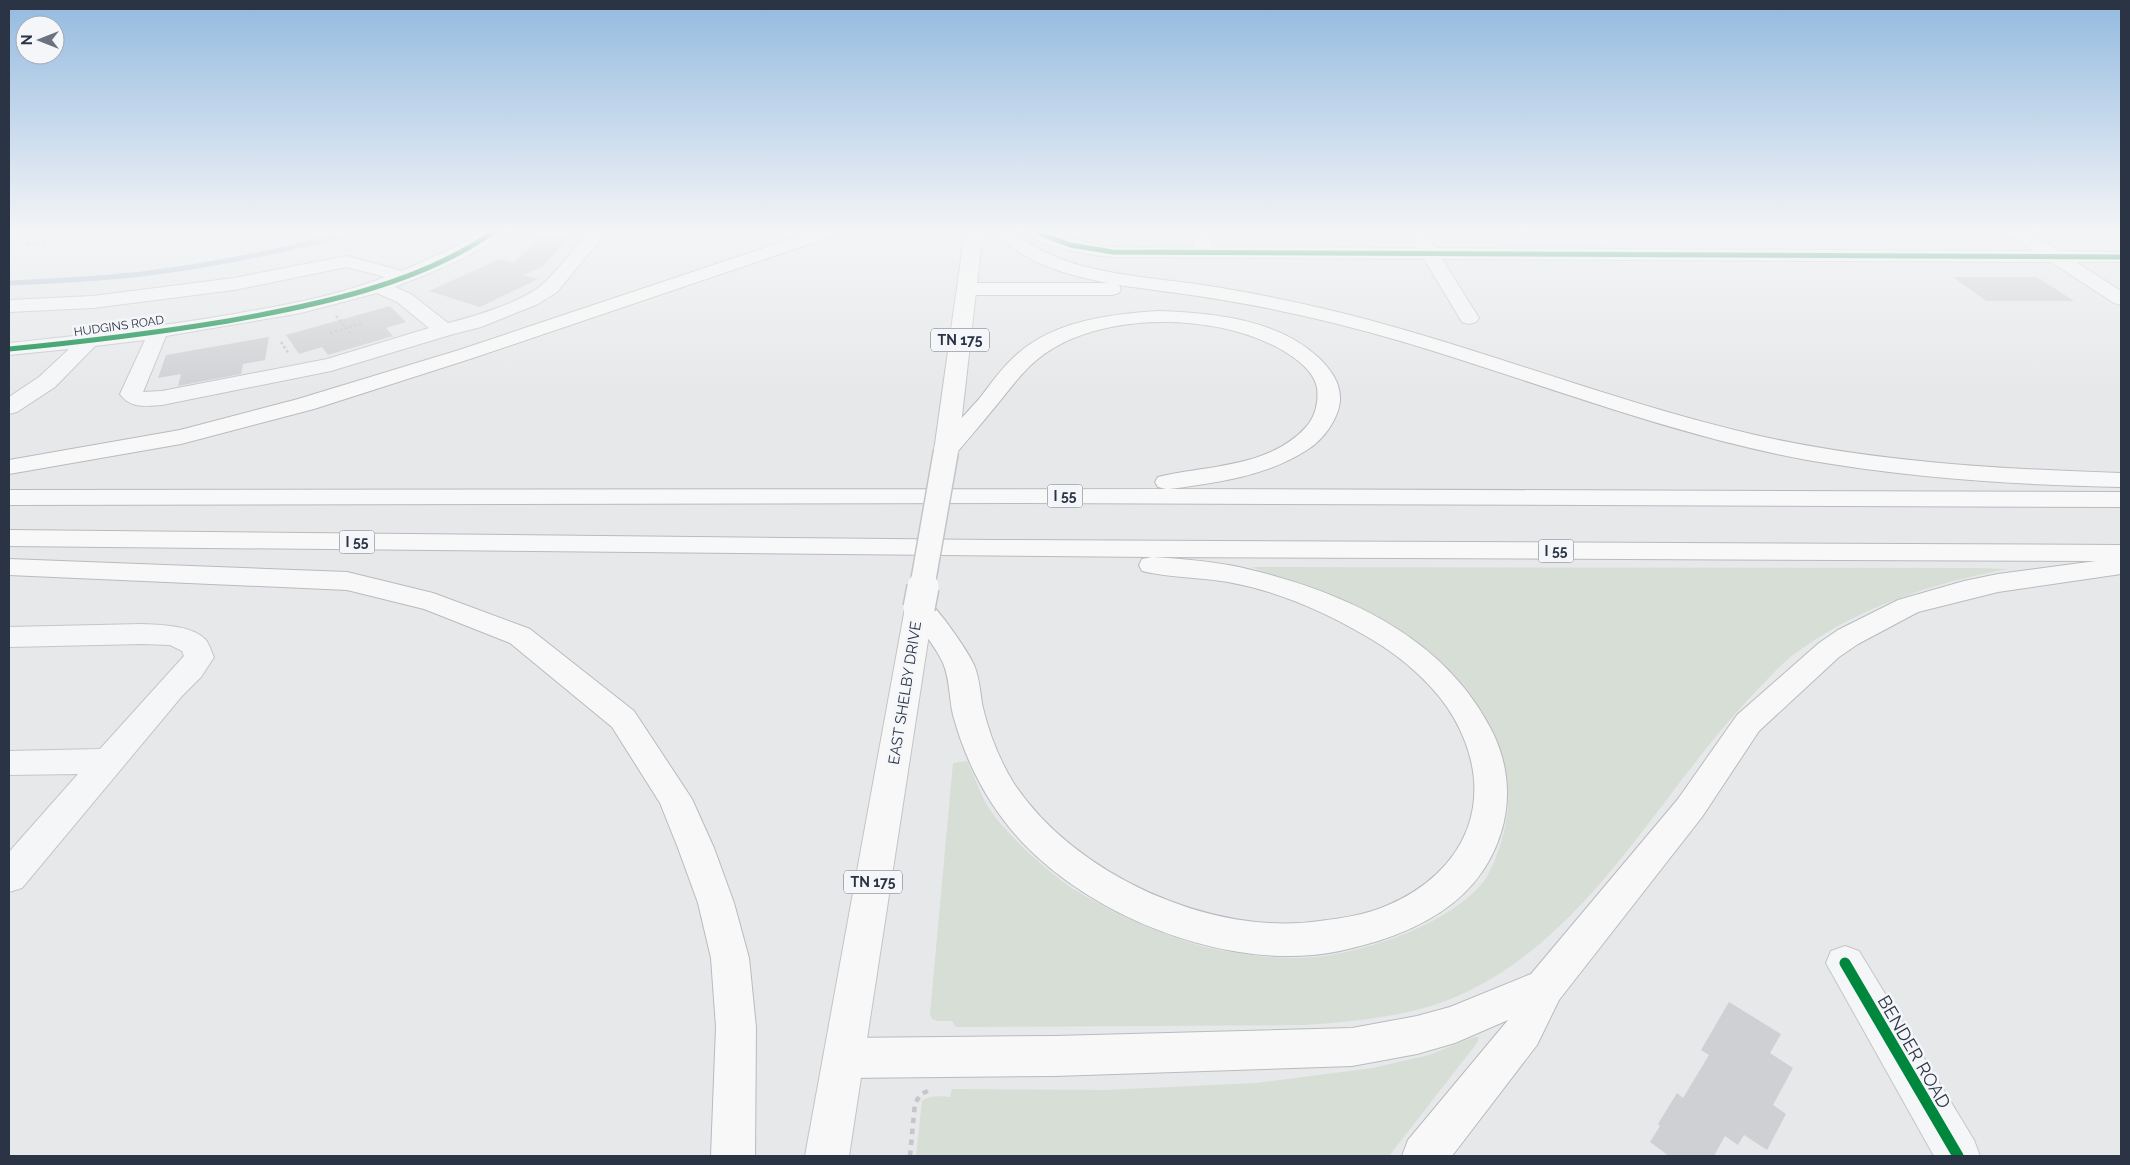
<svg xmlns="http://www.w3.org/2000/svg" width="2130" height="1165" font-family="Raleway,sans-serif">
  <style>
    .green { fill: #d6ded6 }
    .lines { fill: none; stroke-linecap: round; stroke-linejoin: round }
    .stream { stroke: #b4c4d5; stroke-width: 5 }
    .building { fill: #ced0d3 }
    .minor-casing { stroke: #c4c6c8; stroke-width: 2 }
    .major-casing { stroke: #c2c5c8; stroke-width: 2 }
    .highway-casing { stroke: #b8bbbf; stroke-width: 2 }
    .path-far1 { stroke: #c5c6ca; stroke-width: 2.5; stroke-dasharray: 2.5 2.5; stroke-linecap: butt }
    .path { stroke: #c5c6ca; stroke-width: 4.5; stroke-dasharray: 5.5 5.5; stroke-linecap: butt }
    .minor { fill: #f5f6f7; fill-rule: evenodd }
    .major { fill: #f8f8f8; fill-rule: evenodd }
    .highway { fill: #f8f8f8; fill-rule: evenodd }
    .major-bridge-far1-casing { stroke: #c2c5c8; stroke-width: 27; stroke-linecap: butt }
    .major-bridge-casing { stroke: #c2c5c8; stroke-width: 34; stroke-linecap: butt }
    .major-bridge-far1 { stroke: #f8f8f8; stroke-width: 24 }
    .major-bridge { stroke: #f8f8f8; stroke-width: 31 }
    .cycleway-far1-casing { stroke: #f4f6f9; stroke-width: 8 }
    .cycleway-casing { stroke: #f4f6f9; stroke-width: 14 }
    .cycleway-far1 { stroke: #00873e; stroke-width: 5 }
    .cycleway { stroke: #00873e; stroke-width: 11 }
    .labels { text-anchor: middle; stroke-width: 5; stroke-linejoin: round; paint-order: stroke }
    .far-street-label { font-size: 12px; fill: #2b3445; stroke: #f4f6f9 }
    .shield { fill: #f4f6f9; stroke: #676e7b; stroke-width: 1 }
    .shield-label { font-size: 14px; font-weight: bold; fill: #2b3445 }
    .street-label { font-size: 15px; fill: #2b3445; stroke: #f4f6f9 }
    .near-street-label { font-size: 18px; fill: #2b3445; stroke: #f4f6f9 }
  </style>
  <rect width="100%" height="100%" fill="#e6e8ea"/>
  <!-- green -->
  <g class="green">
    <path d="M1252 567 1973 568 2007 569C1930 584 1861 606 1797 652 1783 662 1771 676 1759 688 1729 719 1703 752 1677 786 1611 873 1542 969 1434 1005 1392 1018 1348 1022 1304 1025L956 1027 952 1021H938L932 1019 930 1014 953 763 967 761C974 775 979 791 987 805 1001 830 1055 879 1080 893 1119 916 1176 942 1219 950 1250 956 1285 960 1316 957 1369 951 1450 924 1484 881 1488 876 1491 868 1494 862 1505 835 1511 808 1507 778 1500 728 1469 684 1430 653 1397 627 1357 605 1318 590 1296 582 1272 577 1252 567Z"/>
    <path d="M1474 1037H1479L1477 1043 1389 1156H916L922 1101C930 1095 940 1096 950 1097L952 1089 1107 1090 1256 1083 1373 1068 1429 1055Z"/>
  </g>
  <g class="lines">
    <!-- stream -->
    <path class="stream" d="M9 283C56 281 103 279 149 273 222 264 294 248 365 230"/>
  </g>
  <!-- building -->
  <g class="building">
    <polygon points="547,230 576,230 543,266 523,275 538,279 480,307 429,291 500,259 514,263"/>
    <polygon points="1953,277 2037,277 2074,301 1986,301"/>
    <polygon points="390,306 406,322 386,328 393,336 328,355 322,347 299,354 286,335"/>
    <polygon points="269,337 265,360 243,364 241,374 178,386 181,374 158,378 166,355"/>
    <polygon points="1729,1002 1781,1034 1770,1053 1793,1068 1773,1105 1786,1114 1767,1150 1744,1135 1738,1145 1725,1136 1714,1156 1669,1156 1650,1142 1660,1126 1658,1124 1677,1093 1683,1098 1709,1055 1701,1050"/>
  </g>
  <g class="lines">
    <defs>
      <g id="minor">
        <path d="M486 230H505C490 251 420 277 395 287L411 294 448 323C473 317 526 301 544 283 561 267 575 247 590 230H608L557 292 538 304 481 327 450 335 331 371 162 405C147 406 130 409 120 394L145 340 95 346 55 387 17 412 9 414V397L39 377 69 349 9 355V343C84 335 159 327 234 314 285 305 337 296 385 277L347 267 234 290 93 308 9 312V300L93 296 234 278 347 256 402 271 455 247ZM377 293 397 302 429 328 327 359 162 391 143 392 166 336 301 313Z"/>
        <path d="M1022 230C1049 226 1075 242 1102 246 1132 249 1164 247 1195 247L1192 230H1208L1213 247 1417 248 1406 230H1423L1435 248 2034 251 2007 234 2004 230H2024L2059 251 2121 252V262H2076L2121 291V305L2114 303 2051 262 1442 259 1479 318 1476 322 1469 324 1462 322 1424 259 1113 257C1094 256 1033 245 1022 230Z"/>
        <path d="M142 624C160 625 191 625 205 639 209 643 211 651 214 657L201 677 182 696 22 888 9 892V852L78 774 9 775V751L100 749 184 656 182 651 170 645 142 644 9 647V627Z"/>
        <polygon points="1845,946 1859,951 1974,1140 1980,1156 1934,1156 1826,963 1831,951"/>
      </g>
      <g id="major">
        <polygon points="965,230 983,230 958,451 954,456 946,458 938,456 934,451"/>
        <polygon points="919,599 929,602 933,608 849,1156 805,1156 905,608 909,602"/>
      </g>
      <g id="highway">
        <polygon points="818,230 842,230 839,234 473,358 314,409 181,444 9,474 9,460 180,430 298,399 459,350"/>
        <path d="M995 230H1013C1058 274 1143 276 1203 285 1242 291 1282 299 1321 308 1467 342 1605 400 1751 434 1872 462 1997 469 2121 473V487C2016 485 1910 478 1807 460 1666 434 1533 380 1397 340 1329 320 1260 305 1191 295 1132 286 1034 281 995 230Z"/>
        <polygon points="966,283 1112,283 1119,285 1121,289 1119,293 1112,295 966,295 959,293 957,289 959,285"/>
        <path d="M1159 311C1214 313 1277 319 1319 358 1331 370 1341 383 1340 401 1338 420 1323 440 1307 450 1267 476 1216 483 1169 489L2121 492V507L1026 503 9 505V490L1166 489 1158 487 1155 482 1158 477C1207 465 1269 468 1306 427 1315 417 1319 402 1317 388 1314 371 1297 359 1282 350 1221 315 1119 312 1057 346 1029 361 1015 383 995 407 982 423 968 439 954 456L946 458 938 456 934 451C947 432 964 416 979 399 990 385 1000 370 1013 358 1051 321 1109 314 1159 311Z"/>
        <path d="M9 530 992 540 2121 545V574L1998 592 1918 612 1858 644 1839 657 1759 731 1702 817 1559 1000 1537 1045 1452 1156H1402L1408 1140 1508 1020 1455 1043 1417 1054 1352 1066 1055 1076 844 1078 829 1072 823 1058 829 1044 844 1038 1055 1036 1352 1028 1417 1016 1450 1007 1531 974 1678 799 1737 715 1819 643 1838 630 1898 600 1964 581 1998 574 2096 561 1153 557C1182 559 1211 561 1239 567 1340 590 1445 635 1493 733 1515 779 1511 829 1482 872 1458 907 1419 928 1378 941 1357 947 1336 953 1313 955 1213 964 1092 915 1023 843 989 807 966 763 953 715 949 698 950 679 943 663 934 643 917 626 905 608L909 602C915 600 921 598 927 601 937 606 969 653 974 665 980 679 980 694 983 708 989 733 999 759 1013 782 1073 874 1211 937 1320 921 1342 918 1365 915 1386 906 1467 872 1498 798 1455 720 1437 687 1403 658 1371 639 1328 613 1278 591 1228 582 1200 577 1170 578 1142 571L1139 565 1142 559 1152 557 9 546Z"/>
        <polygon points="9,559 347,572 433,593 530,629 634,711 692,799 714,848 734,903 749,958 756,1027 755,1156 711,1156 716,1027 711,958 698,903 678,848 660,803 612,727 510,643 424,609 347,590 9,575"/>
      </g>
    </defs>
    <!-- minor casing -->
    <use href="#minor" class="minor-casing"/>
    <!-- major casing -->
    <use href="#major" class="major-casing"/>
    <!-- highway casing -->
    <use href="#highway" class="highway-casing"/>
    <!-- path-far1 -->
    <g class="path-far1">
      <polyline points="1151,232 1156,230"/>
      <polyline points="22,244 44,244 42,245"/>
      <polyline points="336,316 351,334"/>
      <polyline points="330,333 363,323"/>
      <polyline points="281,342 289,354"/>
    </g>
    <!-- path -->
    <polyline class="path" points="910,1156 915,1103 921,1094 930,1090"/>
    <!-- minor -->
    <use href="#minor" class="minor"/>
    <!-- major -->
    <use href="#major" class="major"/>
    <!-- highway -->
    <use href="#highway" class="highway"/>
    <defs>
      <polyline id="major-bridge-far1" points="922,588 946,451"/>
      <polyline id="major-bridge" points="919,608 923,587"/>
    </defs>
    <!-- major-bridge-far1 casing -->
    <use href="#major-bridge-far1" class="major-bridge-far1-casing"/>
    <!-- major-bridge casing -->
    <use href="#major-bridge" class="major-bridge-casing"/>
    <!-- major-bridge-far1 -->
    <use href="#major-bridge-far1" class="major-bridge-far1"/>
    <!-- major-bridge -->
    <use href="#major-bridge" class="major-bridge"/>
    <defs>
      <g id="cycleway-far1">
        <polyline points="1031,230 1070,245 1113,252 2121,257"/>
        <path d="M9 349C82 342 155 333 228 321 317 305 421 284 496 230"/>
      </g>
      <polyline id="cycleway" points="1845,963 1958,1156"/>
    </defs>
    <!-- cycleway-far1 casing -->
    <use href="#cycleway-far1" class="cycleway-far1-casing"/>
    <!-- cycleway casing -->
    <use href="#cycleway" class="cycleway-casing"/>
    <!-- cycleway-far1 -->
    <use href="#cycleway-far1" class="cycleway-far1"/>
    <!-- cycleway -->
    <use href="#cycleway" class="cycleway"/>
  </g>
  <!-- sky -->
  <linearGradient id="sky" x2="0" y2="1"><stop stop-color="#93bae0"/><stop offset="0.59" stop-color="#f4f5f6"/><stop offset="1" stop-color="#f4f5f6" stop-opacity="0"/></linearGradient>
  <rect width="2130" height="393" fill="url(#sky)"/>
  <g class="labels">
    <!-- far-street labels -->
    <g class="far-street-label">
      <text transform="translate(119 326) rotate(-8)" y="4">HUDGINS ROAD</text>
    </g>
    <!-- shield labels -->
    <g class="shield">
      <rect x="931" y="328.5" width="58" height="23" rx="4"/>
      <rect x="1047.5" y="484.5" width="35" height="23" rx="4"/>
      <rect x="339.5" y="530.5" width="35" height="23" rx="4"/>
      <rect x="1538.5" y="539.5" width="35" height="23" rx="4"/>
      <rect x="844" y="870.5" width="58" height="23" rx="4"/>
    </g>
    <g class="shield-label">
      <text x="960" y="345">TN 175</text>
      <text x="1065" y="501">I 55</text>
      <text x="357" y="547">I 55</text>
      <text x="1556" y="556">I 55</text>
      <text x="873" y="887">TN 175</text>
    </g>
    <!-- street labels -->
    <g class="street-label">
      <text transform="translate(905 693) rotate(-81)" y="5">EAST SHELBY DRIVE</text>
    </g>
    <!-- near-street labels -->
    <g class="near-street-label">
      <text transform="translate(1914 1052) rotate(60)" y="6">BENDER ROAD</text>
    </g>
  </g>
  <!-- border -->
  <rect width="2130" height="1165" fill="none" stroke="#2b3445" stroke-width="20"/>
  <!-- north arrow -->
  <g transform="translate(40 40) rotate(270)"><circle r="24" fill="#f4f6f9" stroke="#a4a8b1"/>
  <path d="M0-4L9 19L0 12L-9 19Z" fill="#6c737f"/>
  <text y="-8" font-size="14" font-weight="bold" text-anchor="middle" fill="#2b3445">N</text>
  </g>
</svg>
